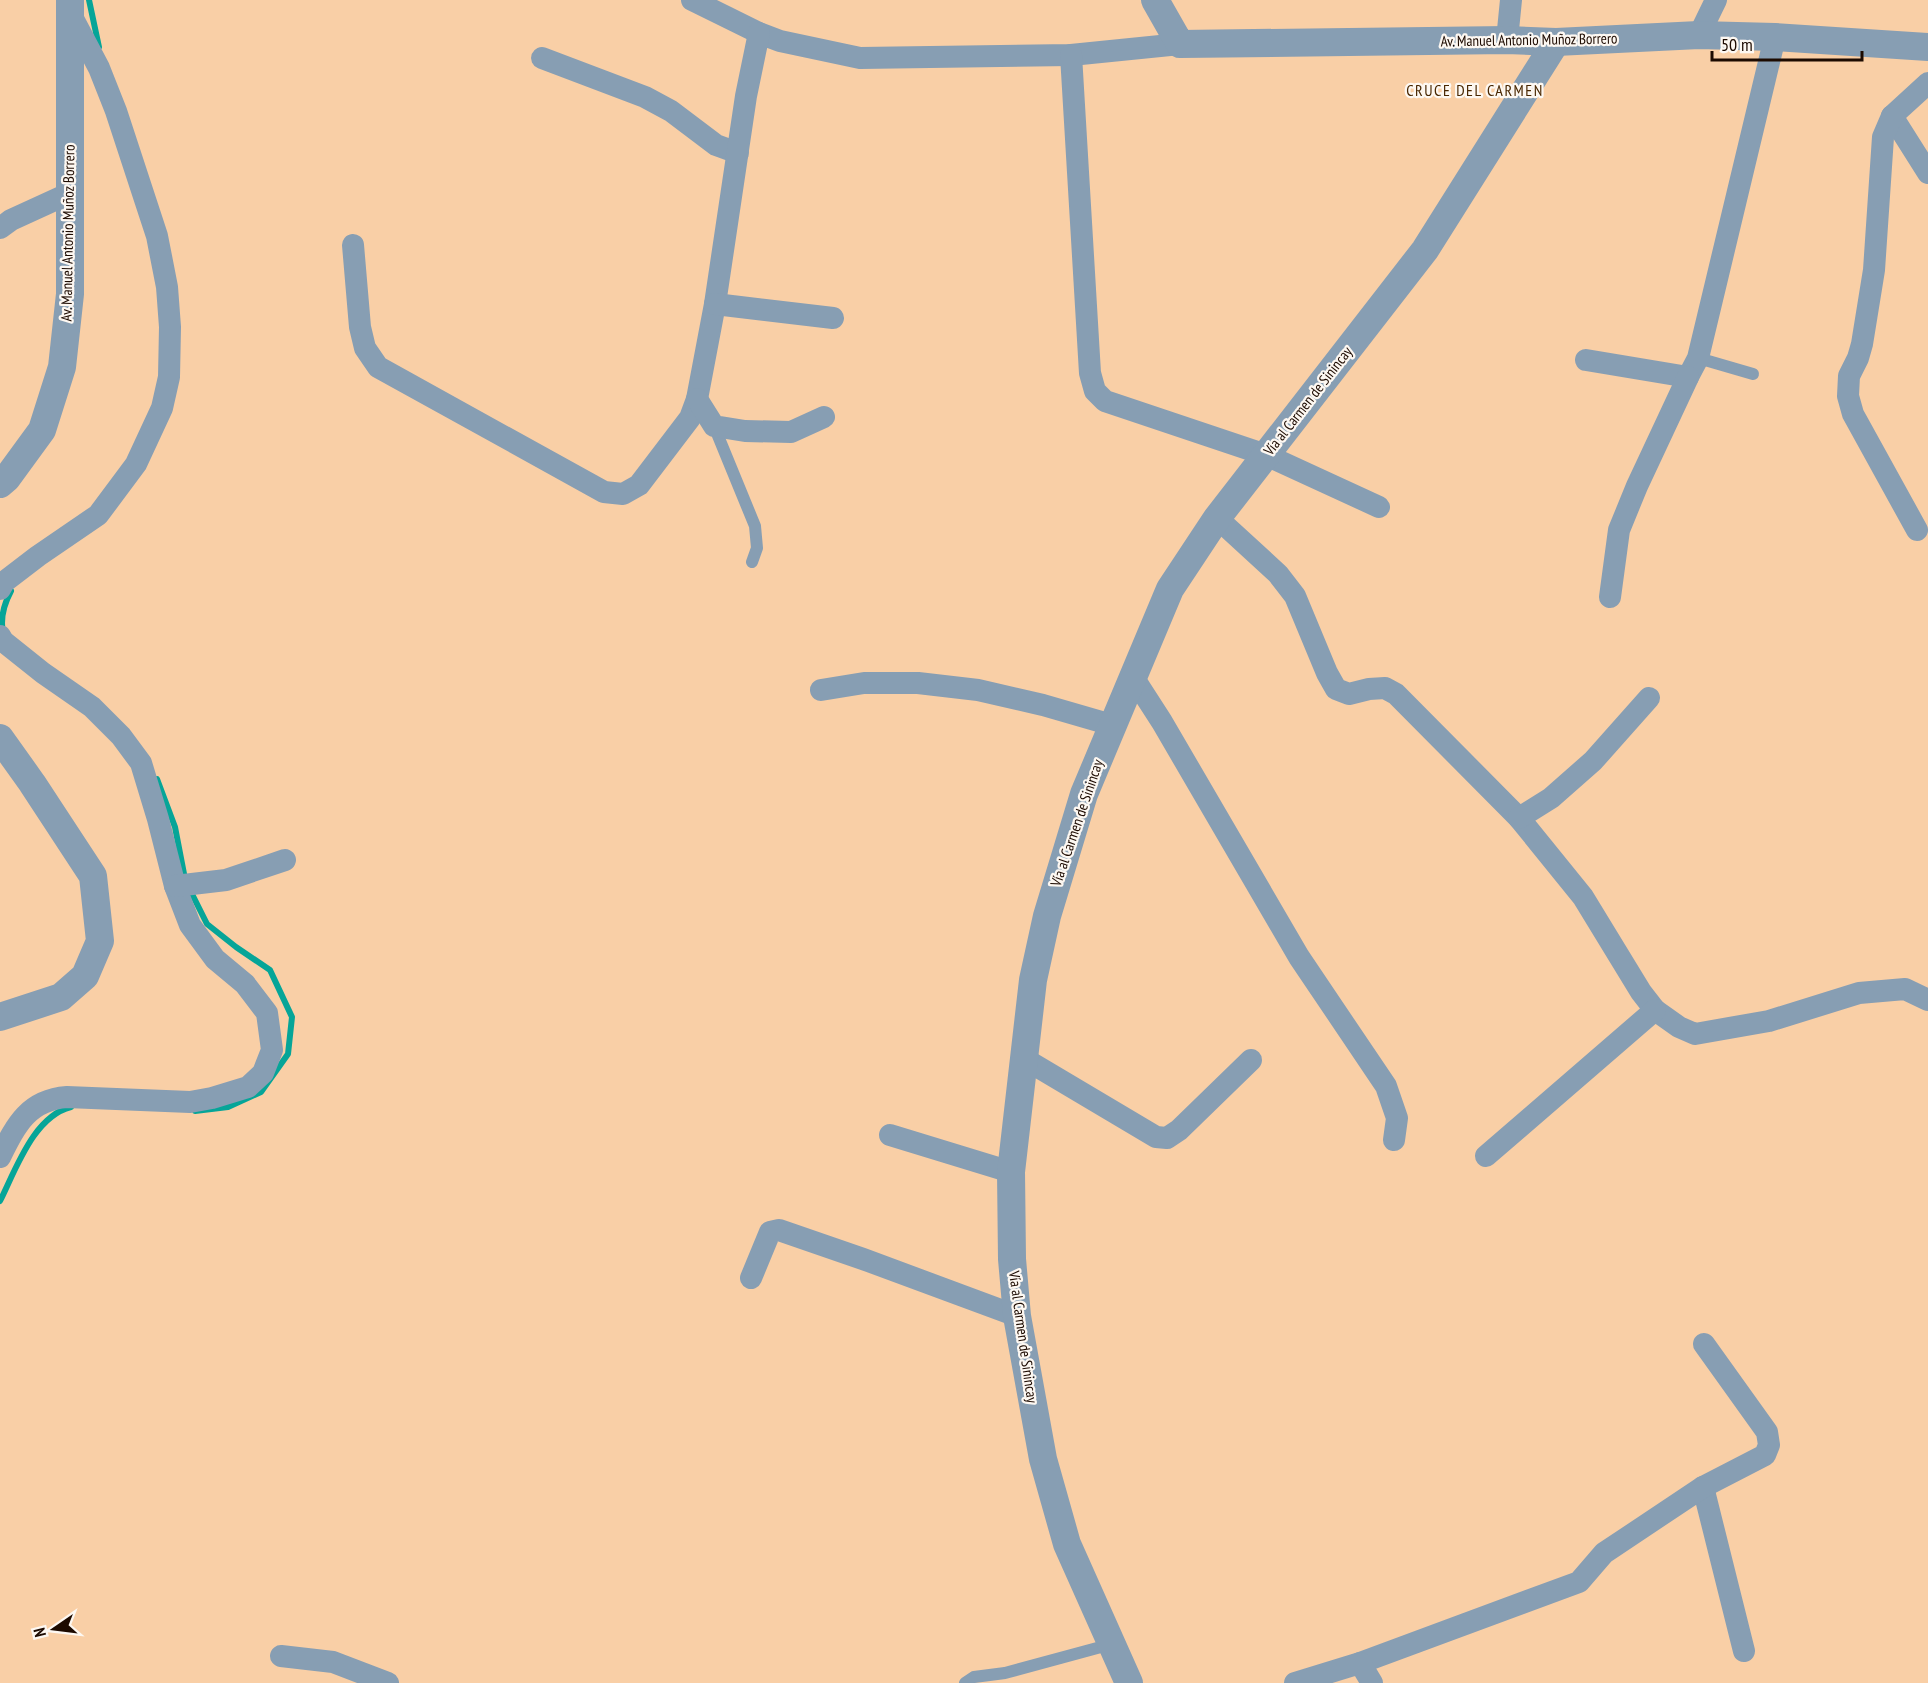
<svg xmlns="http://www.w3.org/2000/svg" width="1928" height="1683" font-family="'PT Sans Narrow',sans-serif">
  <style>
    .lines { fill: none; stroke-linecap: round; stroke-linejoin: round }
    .stream { stroke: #06a598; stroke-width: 6 }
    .service { stroke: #879eb3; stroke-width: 12 }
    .minor { stroke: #879eb3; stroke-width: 22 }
    .tertiary { stroke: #879eb3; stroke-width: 28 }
    .labels { text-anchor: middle; stroke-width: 4.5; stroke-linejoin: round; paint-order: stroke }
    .street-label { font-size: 15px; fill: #1c0a00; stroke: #fdf8f2 }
    .neighbourhood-label { font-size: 16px; letter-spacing: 1.5px; fill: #492700; stroke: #fdf8f2 }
  </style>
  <rect width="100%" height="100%" fill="#f9cfa6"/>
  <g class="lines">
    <!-- stream -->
    <g class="stream">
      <polyline points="89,0 99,47"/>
      <path d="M3 633C0 618 4 604 11 591"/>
      <polyline points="157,779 175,827 185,879"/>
      <polyline points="189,888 207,924 236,947 270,970 292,1017 288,1054 261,1092 228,1107 195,1111"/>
      <path d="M0 1201C16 1169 34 1116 71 1107"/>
    </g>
    <!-- service -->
    <g class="service">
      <polyline points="1698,358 1753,374"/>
      <polyline points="714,426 755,526 757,548 752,562"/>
      <polyline points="965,1683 974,1677 1005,1673 1112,1644"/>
    </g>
    <!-- minor -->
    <g class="minor">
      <polyline points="692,0 759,33 780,41 860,58 1071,55 1180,44"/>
      <polyline points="1699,35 1716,0"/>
      <polyline points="1507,40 1511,0"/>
      <polyline points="1071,55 1090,373 1095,391 1105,401 1266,455 1379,507"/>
      <polyline points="542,58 645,97 671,111 716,145 738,153"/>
      <polyline points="1892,116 1928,173"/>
      <polyline points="0,228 11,220 70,193"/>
      <polyline points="353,245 360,327 365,348 378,367 604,492 623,494 639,485 690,418 697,399 715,304 746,96 759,33"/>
      <polyline points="715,304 833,318"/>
      <polyline points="1586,360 1688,377 1698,358 1775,37"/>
      <polyline points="697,399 714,426 745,431 791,432 824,417"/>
      <polyline points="1217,518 1278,574 1295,596 1327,673 1336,689 1349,694 1369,689 1385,688 1396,694 1519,818 1583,897 1641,992 1655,1010 1679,1027 1695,1034 1769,1021 1859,993 1905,989 1928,1000"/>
      <polyline points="1917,530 1853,414 1848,396 1849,376 1858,358 1862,344 1874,270 1883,137 1892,116 1928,83"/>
      <polyline points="0,589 4,582 38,556 98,515 136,464 162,408 169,377 170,327 167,287 157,236 116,111 99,68 71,15"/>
      <polyline points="1610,597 1619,530 1637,486 1688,377"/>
      <path d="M0 636 3 641 43 673 92 707 121 736 141 763 158 819 175 886 190 925 215 959 245 984 267 1013 272 1050 263 1073 248 1087 212 1098 190 1102 67 1097C28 1100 16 1125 0 1157"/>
      <polyline points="1133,677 1162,722 1299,957 1386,1086 1397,1118 1394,1140"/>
      <polyline points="821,690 864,683 918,683 978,690 1043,705 1112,725"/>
      <polyline points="1519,818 1551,798 1593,761 1649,698"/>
      <polyline points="175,886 226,880 285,860"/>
      <polyline points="1023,1058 1156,1137 1167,1138 1179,1130 1251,1060"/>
      <polyline points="890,1135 1011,1172"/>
      <polyline points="1486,1156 1655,1010"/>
      <polyline points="751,1278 770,1232 779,1230 863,1259 1017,1316"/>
      <polyline points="1703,1487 1744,1651"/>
      <polyline points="281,1656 333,1662 388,1683"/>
      <polyline points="1360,1663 1579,1582 1604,1553 1703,1487 1765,1455 1769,1445 1767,1432 1704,1344"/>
      <polyline points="1295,1683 1360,1663 1372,1683"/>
    </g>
    <!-- tertiary -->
    <g class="tertiary">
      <polyline points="1155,0 1180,44 1507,40 1556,42 1699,35 1775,37 1928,47"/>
      <polyline points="0,484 7,478 42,430 62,367 70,294 70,0"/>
      <polyline points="0,738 32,783 93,876 100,941 85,976 61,997 0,1017"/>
      <polyline points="1129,1683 1067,1544 1043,1459 1017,1316 1012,1259 1011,1172 1033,980 1047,916 1084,794 1170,589 1217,518 1425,250 1556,42"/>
    </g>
  </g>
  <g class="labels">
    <!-- street labels -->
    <g class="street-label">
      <text transform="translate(1529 40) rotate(-1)" y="5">Av. Manuel Antonio Muñoz Borrero</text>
      <text transform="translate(68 233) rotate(-89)" y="5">Av. Manuel Antonio Muñoz Borrero</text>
      <text transform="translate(1308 401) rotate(-52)" y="5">Vía al Carmen de Sinincay</text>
      <text transform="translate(1077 823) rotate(-71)" y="5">Vía al Carmen de Sinincay</text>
      <text transform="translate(1023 1337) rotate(82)" y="5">Vía al Carmen de Sinincay</text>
    </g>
    <!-- neighbourhood labels -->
    <g class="neighbourhood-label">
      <text x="1475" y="96">CRUCE DEL CARMEN</text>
    </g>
  </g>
  <!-- north arrow -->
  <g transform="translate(54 1629) rotate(256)" stroke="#fdf8f2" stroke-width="4.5" paint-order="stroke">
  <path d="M0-4.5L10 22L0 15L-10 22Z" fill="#1c0a00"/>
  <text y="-9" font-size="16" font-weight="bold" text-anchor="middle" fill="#1c0a00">N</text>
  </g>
  <!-- scale -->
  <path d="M1712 51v9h150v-9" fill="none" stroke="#1c0a00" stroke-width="3"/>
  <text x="1721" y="51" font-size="18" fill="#1c0a00" stroke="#fdf8f2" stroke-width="4.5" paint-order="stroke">50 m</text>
</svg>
